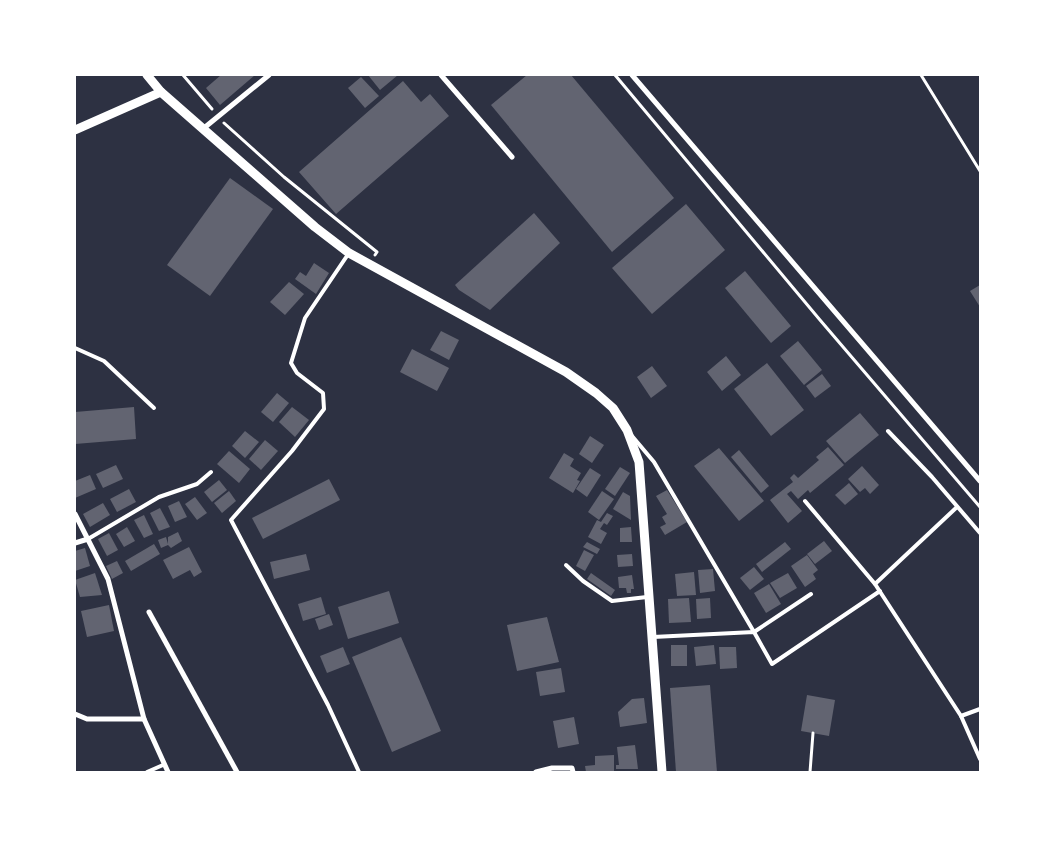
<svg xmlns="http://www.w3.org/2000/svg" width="1055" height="847" font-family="'Archivo Narrow',sans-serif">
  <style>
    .building { fill: #626471 }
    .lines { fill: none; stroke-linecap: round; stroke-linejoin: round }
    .path { stroke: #fff; stroke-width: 3 }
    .service { stroke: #fff; stroke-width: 4 }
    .minor { stroke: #fff; stroke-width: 5 }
    .tertiary { stroke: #fff; stroke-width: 9 }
  </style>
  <rect width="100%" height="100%" fill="#2d3142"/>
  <!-- building -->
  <g class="building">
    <polygon points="221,75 255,75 220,105 206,88"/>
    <polygon points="368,75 398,75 380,90"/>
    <polygon points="527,75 571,75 674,198 612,252 491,105"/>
    <polygon points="361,77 379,96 365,108 348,88"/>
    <polygon points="403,81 421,102 430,94 449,116 336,214 299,172"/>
    <polygon points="230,178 273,209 210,296 167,265"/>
    <polygon points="686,204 725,250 652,314 612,268"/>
    <polygon points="534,213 560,243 490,310 459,290 455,285"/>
    <polygon points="314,263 329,273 316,294 295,279 300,272 306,276"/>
    <polygon points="745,271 791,326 771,343 725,288"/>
    <polygon points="289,282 304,294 285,315 270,302"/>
    <polygon points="980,285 980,307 970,291"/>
    <polygon points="441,331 459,340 449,360 430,350"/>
    <polygon points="798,341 822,370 804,385 780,356"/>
    <polygon points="412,349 449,368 437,391 400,372"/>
    <polygon points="726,356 741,375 722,391 707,372"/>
    <polygon points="767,363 804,410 771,436 734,389"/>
    <polygon points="652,366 667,386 651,398 637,377"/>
    <polygon points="822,374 831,386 815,398 806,386"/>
    <polygon points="277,393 289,403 273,422 261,412"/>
    <polygon points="134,407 136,439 75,444 75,412"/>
    <polygon points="292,407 309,420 295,437 279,422"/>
    <polygon points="860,413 879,435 845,463 826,441"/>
    <polygon points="245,431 259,442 245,458 232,446"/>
    <polygon points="590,436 604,445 592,463 579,454"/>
    <polygon points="265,440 278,451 261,470 249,459"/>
    <polygon points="828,447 844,465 810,493 808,490 798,499 791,491 787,494 802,511 788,523 770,500 793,482 790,478 794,474 798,478 819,460 816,457"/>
    <polygon points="719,448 764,501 739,521 694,466"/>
    <polygon points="739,450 769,486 761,493 731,457"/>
    <polygon points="229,451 250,469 239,483 217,464"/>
    <polygon points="564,453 574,459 570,466 581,473 577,480 580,481 573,493 549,478"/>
    <polygon points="116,465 123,479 103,488 96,474"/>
    <polygon points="862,466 879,485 870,494 865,488 860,492 848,479"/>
    <polygon points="620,467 630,473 615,496 605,489"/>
    <polygon points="590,468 601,475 587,497 576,489"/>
    <polygon points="90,475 96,489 75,498 75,481"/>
    <polygon points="329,479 340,500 263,539 252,518"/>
    <polygon points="219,480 227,490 212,502 204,492"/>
    <polygon points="849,483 858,494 845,505 835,495"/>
    <polygon points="129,489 136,502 117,512 110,499"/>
    <polygon points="667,490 687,522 665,535 660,527 666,524 662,517 667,514 656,496"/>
    <polygon points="229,491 236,501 222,513 214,503"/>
    <polygon points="602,491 614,499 599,520 588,512"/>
    <polygon points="623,492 630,496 631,520 613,509"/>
    <polygon points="195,497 207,513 197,520 185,504"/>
    <polygon points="179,501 187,517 175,522 168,506"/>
    <polygon points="103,503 110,515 90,527 83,514"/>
    <polygon points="160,508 170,527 159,531 150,513"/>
    <polygon points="607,513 613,516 607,525 604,523 600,529 607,533 601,544 588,537 597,520 601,522"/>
    <polygon points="144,515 153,534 144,538 134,520"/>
    <polygon points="127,527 135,541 124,547 116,534"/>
    <polygon points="631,527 632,542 620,542 620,528"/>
    <polygon points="178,532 182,541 171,548 168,545 161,548 158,540 166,537 168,544 168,537"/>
    <polygon points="109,533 118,550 107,556 98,539"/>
    <polygon points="824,541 832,551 815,564 807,554"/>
    <polygon points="587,542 600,549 597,554 583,547"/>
    <polygon points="785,542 791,549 762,572 756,564"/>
    <polygon points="154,544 160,554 131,571 125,561"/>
    <polygon points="189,547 202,572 194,577 190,570 173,579 163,560"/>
    <polygon points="85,548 90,566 75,571 75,551"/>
    <polygon points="584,550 594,555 585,571 576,566"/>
    <polygon points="306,554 310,570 274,579 270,562"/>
    <polygon points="632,554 633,566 618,567 617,555"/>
    <polygon points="807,555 818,570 813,574 816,579 805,587 791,566"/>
    <polygon points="117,561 123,573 112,579 106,566"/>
    <polygon points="754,567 764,579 750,590 740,578"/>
    <polygon points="713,569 715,591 700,593 698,570"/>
    <polygon points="694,572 696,595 677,596 675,574"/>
    <polygon points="95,573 102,595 80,597 75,580"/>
    <polygon points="591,573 615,590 611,596 587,579"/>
    <polygon points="788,573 797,588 780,598 770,583"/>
    <polygon points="632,575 634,589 631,589 631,593 627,593 626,588 619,588 618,577"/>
    <polygon points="769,584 781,604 766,613 754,593"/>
    <polygon points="389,591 399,623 348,639 338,607"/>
    <polygon points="321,597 326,614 303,621 298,604"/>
    <polygon points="689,598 691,622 669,623 668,599"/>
    <polygon points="710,598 711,618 697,619 696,599"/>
    <polygon points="109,605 114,631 87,637 81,611"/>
    <polygon points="329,614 333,625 319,630 315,619"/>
    <polygon points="547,617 559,662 517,671 507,625"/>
    <polygon points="401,637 441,731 392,752 352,657"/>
    <rect x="671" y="645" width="16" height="21"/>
    <polygon points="714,645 716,664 696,666 694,647"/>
    <polygon points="343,647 350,664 327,673 320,656"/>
    <polygon points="719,647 736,647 737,668 720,669"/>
    <polygon points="561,668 565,692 540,696 536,672"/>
    <polygon points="710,685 717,772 676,772 670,688"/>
    <polygon points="807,695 835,700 829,736 801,731"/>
    <polygon points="644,698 647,723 620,727 618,712 632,699"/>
    <polygon points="574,717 579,744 558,748 553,721"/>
    <polygon points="635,745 638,769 616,769 616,765 619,765 617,747"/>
    <polygon points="614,755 614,772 586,772 585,766 595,765 595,756"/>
  </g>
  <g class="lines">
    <!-- path -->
    <g class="path">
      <polyline points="183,75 212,109"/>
      <polyline points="615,75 820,320 980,507"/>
      <polyline points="921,75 980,171"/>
      <polyline points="224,123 284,177 377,252 375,255"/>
      <polyline points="810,772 813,733"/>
    </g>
    <!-- service -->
    <g class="service">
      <polyline points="349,253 305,318 291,363 297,373 323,393 324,409 292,451 231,520 328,705 359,772"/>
      <polyline points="75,348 104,361 154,408"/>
      <polyline points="888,431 932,477 980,533"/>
      <polyline points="632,436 654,462 754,632 811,594"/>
      <polyline points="805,501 875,584 961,716 980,759"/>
      <polyline points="88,539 159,497 197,484 211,472"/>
      <polyline points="566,565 583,581 612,601 647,597"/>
      <polyline points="875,584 957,507"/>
      <polyline points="653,637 754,632 772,664 880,591"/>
      <polyline points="961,716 980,709"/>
      <polyline points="147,772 163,765"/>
    </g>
    <!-- minor -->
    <g class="minor">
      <polyline points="441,75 512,157"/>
      <polyline points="632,75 980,481"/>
      <polyline points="204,128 269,75"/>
      <polyline points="75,514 108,579 144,719 168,772"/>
      <polyline points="75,543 88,539"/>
      <polyline points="149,612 237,772"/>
      <polyline points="75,714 87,719 144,719"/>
      <polyline points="536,772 552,768 572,768 573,772"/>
    </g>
    <!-- tertiary -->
    <g class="tertiary">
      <polyline points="147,75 161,92 226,149 315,227 349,253 566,372 596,393 613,408 627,430 639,462 662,772"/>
      <polyline points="75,130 161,92"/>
    </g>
  </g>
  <!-- border -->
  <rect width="1055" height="847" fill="none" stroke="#ffffff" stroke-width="152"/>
</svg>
